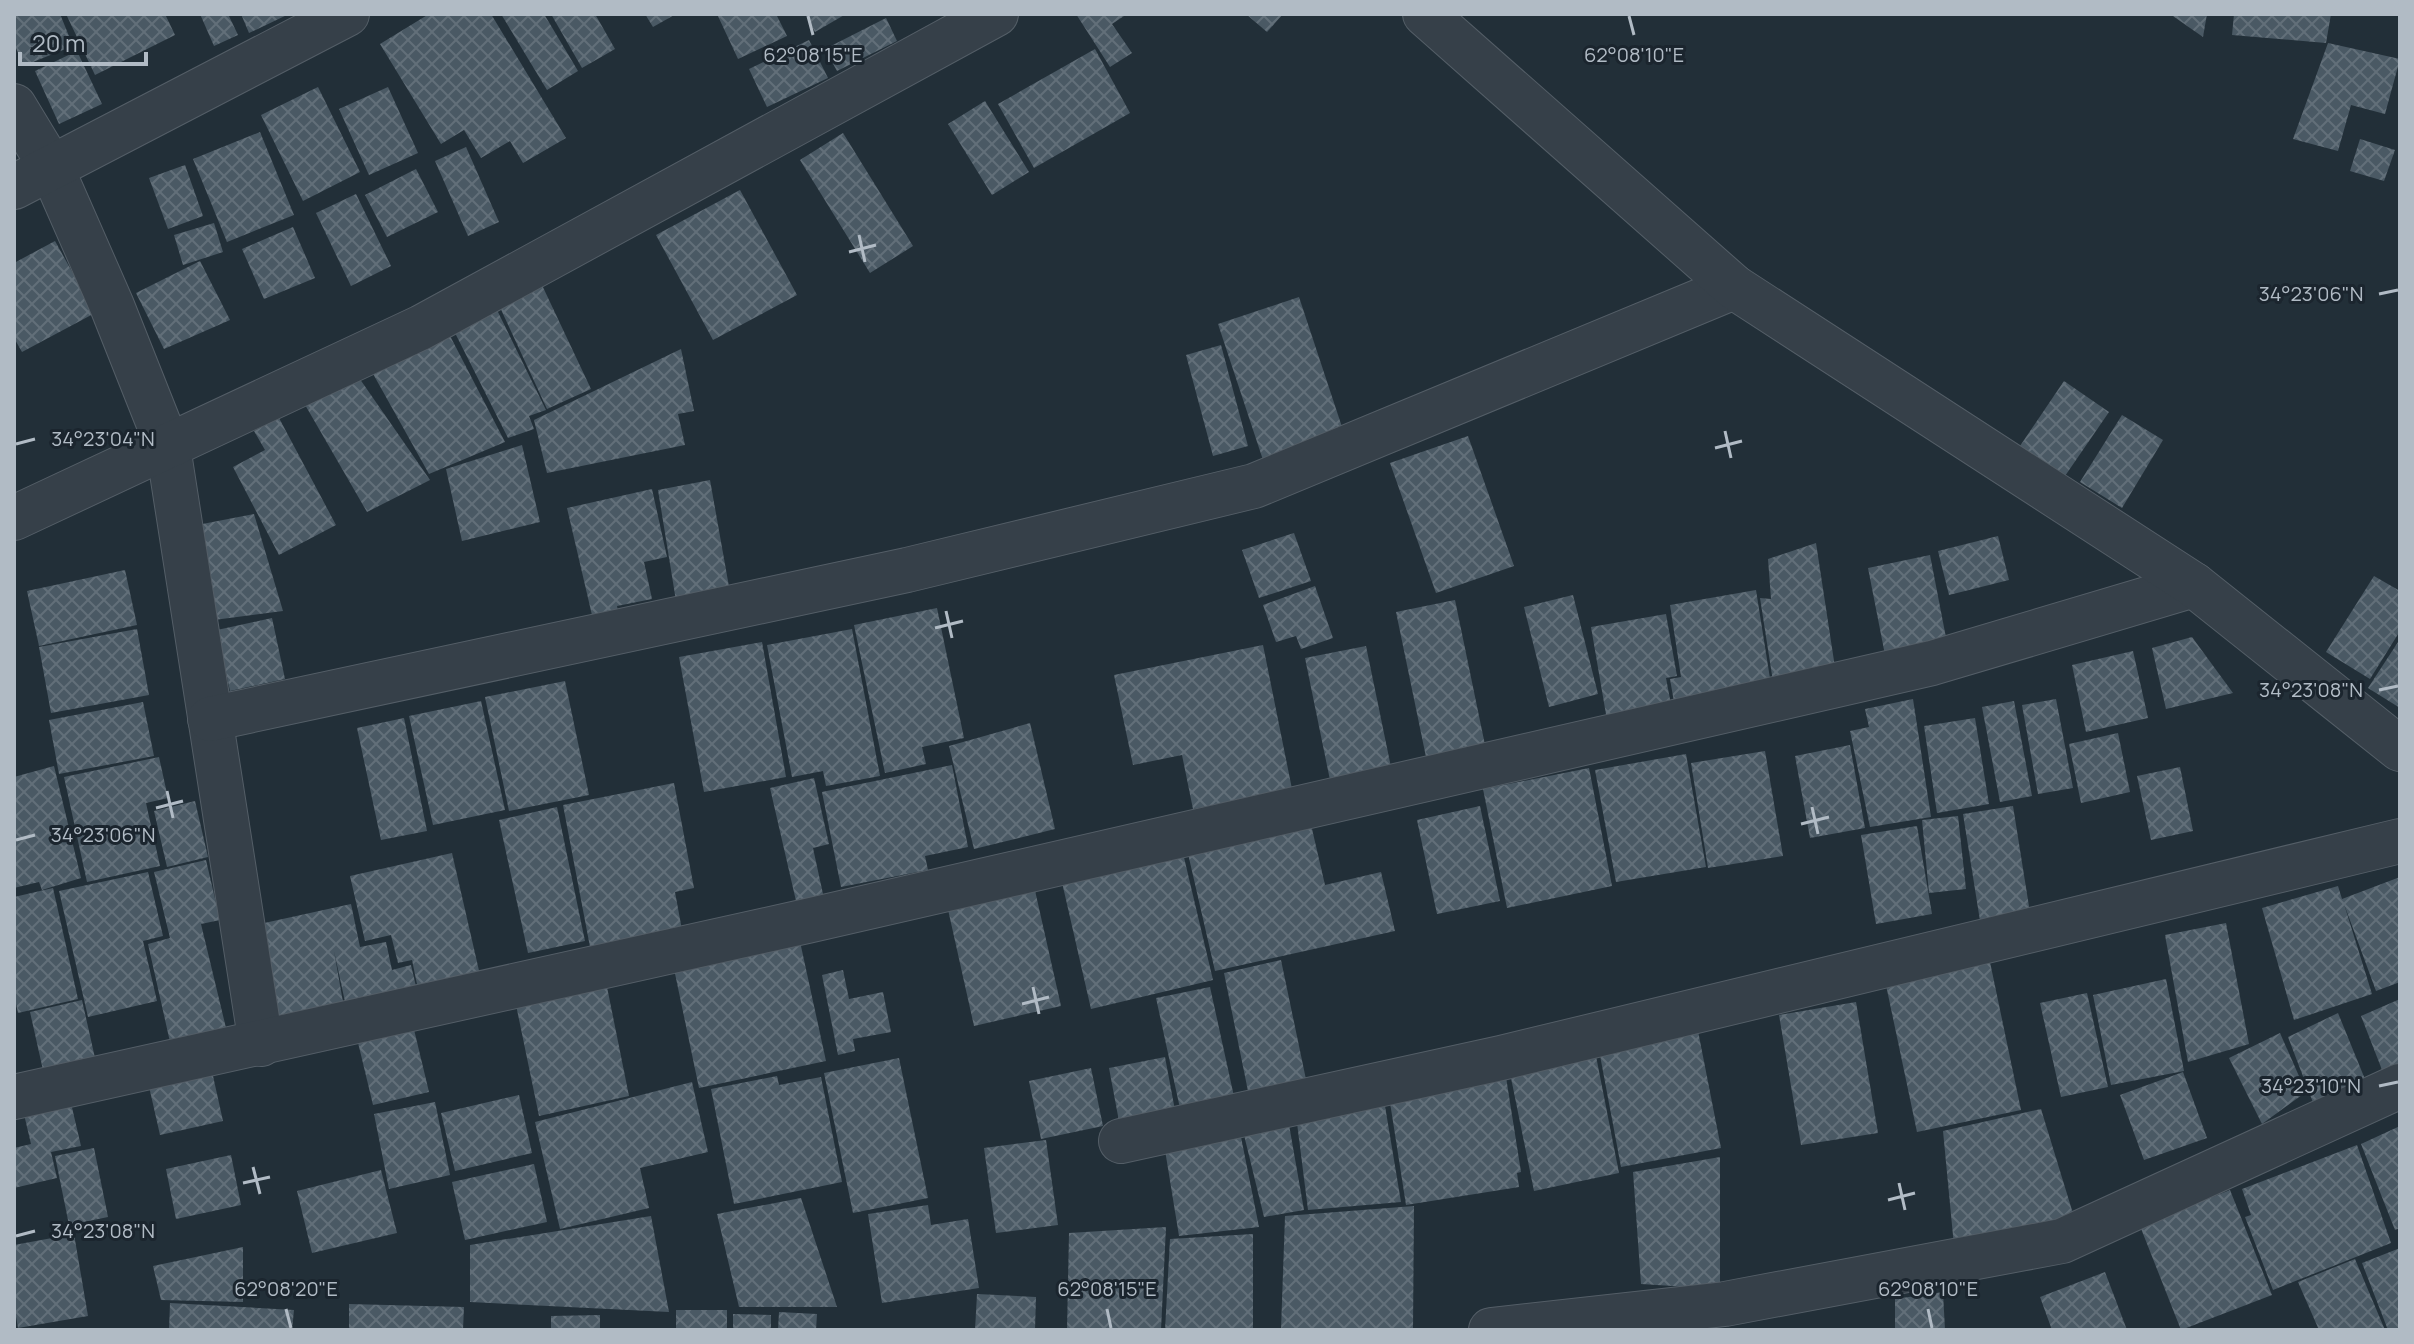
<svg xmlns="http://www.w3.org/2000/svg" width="2414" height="1344" font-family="Manrope,sans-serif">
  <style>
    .building { fill: url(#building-cross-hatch) }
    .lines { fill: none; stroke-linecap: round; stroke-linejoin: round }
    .minor-casing { stroke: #545e67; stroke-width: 46 }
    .tertiary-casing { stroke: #545e67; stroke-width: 46 }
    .minor { stroke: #364049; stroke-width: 44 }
    .tertiary { stroke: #364049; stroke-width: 44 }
    .ticks { fill: none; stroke: #b1bbc5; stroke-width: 3 }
    .ticks-label { font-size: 20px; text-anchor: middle; fill: #b1bbc5; stroke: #1b252e; stroke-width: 6; stroke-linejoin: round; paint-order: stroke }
  </style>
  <defs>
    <pattern id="building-cross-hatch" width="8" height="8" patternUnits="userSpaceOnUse" patternTransform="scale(2)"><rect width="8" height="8" fill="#4a5964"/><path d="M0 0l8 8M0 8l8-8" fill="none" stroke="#626f79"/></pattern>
  </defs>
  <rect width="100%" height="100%" fill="#222f38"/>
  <!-- building -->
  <g class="building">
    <polygon points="14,14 60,14 73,46 23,66 14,43"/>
    <polygon points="66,14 165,14 175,35 95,75"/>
    <polygon points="200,14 228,14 238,35 214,46"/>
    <polygon points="241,14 289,14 249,33"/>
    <polygon points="429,14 491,14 566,138 523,163 510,141 481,158 464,130 441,144 380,44"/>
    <polygon points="501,14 544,14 578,71 547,90"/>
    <polygon points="551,14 595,14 615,49 582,68"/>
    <polygon points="645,14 676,14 653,27"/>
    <polygon points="717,14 776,14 787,36 738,59"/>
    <polygon points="805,14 846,14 815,32"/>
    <polygon points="1076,14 1127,14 1112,24 1132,53 1110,67"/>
    <polygon points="1246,14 1283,14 1267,32"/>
    <polygon points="2170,14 2207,14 2203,37"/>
    <polygon points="2234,14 2331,14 2326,43 2232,35"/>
    <polygon points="886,18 897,41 837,71 825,49"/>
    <polygon points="809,40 828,78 767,107 749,69"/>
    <polygon points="2328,43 2400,59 2385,114 2351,105 2338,151 2293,139"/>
    <polygon points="1095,49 1130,113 1034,168 998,104"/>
    <polygon points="77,51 102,104 59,124 35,71"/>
    <polygon points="318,87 360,172 303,201 261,115"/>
    <polygon points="388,87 418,153 369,175 339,109"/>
    <polygon points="985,101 1029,172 992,195 948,124"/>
    <polygon points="260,132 294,215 227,242 193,159"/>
    <polygon points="843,133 913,246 870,273 800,160"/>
    <polygon points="2360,139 2395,150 2384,181 2350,171"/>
    <polygon points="466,147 499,222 468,236 435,161"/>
    <polygon points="185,165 203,216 168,229 149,178"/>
    <polygon points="416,169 438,212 387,237 365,195"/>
    <polygon points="740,190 797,295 713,340 656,235"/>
    <polygon points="356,194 391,266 351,286 316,213"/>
    <polygon points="214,223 223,252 183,265 174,235"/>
    <polygon points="293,227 315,278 264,299 242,249"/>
    <polygon points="55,241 95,313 22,352 14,338 14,263"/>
    <polygon points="200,261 230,320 164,349 136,293"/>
    <polygon points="541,283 591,389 547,409 498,303"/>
    <polygon points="1299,297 1344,433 1263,460 1218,324"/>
    <polygon points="497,310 546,410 529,416 534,429 508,438 452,327"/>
    <polygon points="448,332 505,442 429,474 372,372"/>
    <polygon points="1221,345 1248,446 1213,456 1186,355"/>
    <polygon points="681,349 694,411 678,414 685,445 547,473 534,420"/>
    <polygon points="355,372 430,480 367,512 304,403"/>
    <polygon points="2064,381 2109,412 2065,476 2020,446"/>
    <polygon points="2122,415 2163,440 2122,508 2080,482"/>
    <polygon points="279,418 336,525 279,555 233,467 265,450 254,431"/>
    <polygon points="1468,436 1514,566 1436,593 1390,463"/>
    <polygon points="522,445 540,522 462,541 446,469"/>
    <polygon points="710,480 731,598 677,607 658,490"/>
    <polygon points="652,489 667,557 644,562 652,599 617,606 620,622 595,628 567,508"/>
    <polygon points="254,514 283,611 214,620 192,526"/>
    <polygon points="1294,533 1311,581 1259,598 1242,550"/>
    <polygon points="1998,536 2009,580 1949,595 1938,551"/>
    <polygon points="1816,543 1836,674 1774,688 1760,598 1771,599 1768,559"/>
    <polygon points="1930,555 1948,648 1886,660 1868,568"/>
    <polygon points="125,570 137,625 39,646 27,591"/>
    <polygon points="2374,576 2400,591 2400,631 2370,679 2326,652"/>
    <polygon points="1315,586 1333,638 1301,649 1296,636 1276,642 1263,605"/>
    <polygon points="1756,590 1772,691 1675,708 1670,679 1681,677 1670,605"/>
    <polygon points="1573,595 1598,694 1549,707 1524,607"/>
    <polygon points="1455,600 1485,745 1426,757 1396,612"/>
    <polygon points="937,608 964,738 922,747 926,764 885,773 854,625"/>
    <polygon points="1666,614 1677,676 1666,678 1673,715 1608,726 1591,627"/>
    <polygon points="272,618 285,679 230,691 217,630"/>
    <polygon points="137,629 149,695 51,713 39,647"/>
    <polygon points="852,629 880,776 826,786 823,771 792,777 767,645"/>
    <polygon points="2192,637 2233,693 2166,709 2152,648"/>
    <polygon points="2400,639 2400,708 2368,688"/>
    <polygon points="762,642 786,777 704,792 679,657"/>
    <polygon points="1263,645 1292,789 1193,809 1182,755 1133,765 1114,675"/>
    <polygon points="1366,646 1392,772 1331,785 1305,658"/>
    <polygon points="2133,651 2148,718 2086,732 2072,665"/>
    <polygon points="565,681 589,795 509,811 485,697"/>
    <polygon points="1913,699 1931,817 1870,827 1850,731 1869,727 1865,709"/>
    <polygon points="2056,699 2073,788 2038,794 2022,705"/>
    <polygon points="481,701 505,810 433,825 409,716"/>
    <polygon points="2014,701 2032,796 2000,802 1982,707"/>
    <polygon points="143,702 154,756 59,774 49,720"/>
    <polygon points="404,718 427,831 381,840 357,728"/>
    <polygon points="1975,718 1989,804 1937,813 1924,726"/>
    <polygon points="1030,723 1055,829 974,849 949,746"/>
    <polygon points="2118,733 2130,792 2081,803 2069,744"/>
    <polygon points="1850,745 1865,828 1810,838 1795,756"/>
    <polygon points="1765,751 1783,856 1708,868 1691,763"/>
    <polygon points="1686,754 1706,867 1616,882 1595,770"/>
    <polygon points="159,757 168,798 146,803 160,866 87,882 64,777"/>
    <polygon points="952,765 968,847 925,856 928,870 841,887 822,792"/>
    <polygon points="54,766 81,878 42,890 39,882 14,888 14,777"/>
    <polygon points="2180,767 2193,831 2151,840 2137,776"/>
    <polygon points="1589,768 1612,886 1507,908 1483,789"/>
    <polygon points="814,778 829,844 813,848 823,894 796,901 770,788"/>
    <polygon points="674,783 694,888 675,892 682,930 590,947 563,805"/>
    <polygon points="195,801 208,857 167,867 154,811"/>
    <polygon points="1480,806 1500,901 1437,914 1417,820"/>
    <polygon points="2013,806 2031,919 1981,927 1963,814"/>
    <polygon points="557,807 585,941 528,953 499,820"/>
    <polygon points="1309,816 1325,885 1381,872 1395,931 1215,971 1186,845"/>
    <polygon points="1958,816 1966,889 1929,893 1922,820"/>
    <polygon points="1917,826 1932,914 1876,924 1861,835"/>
    <polygon points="1182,849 1213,980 1091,1009 1061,878"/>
    <polygon points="452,853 480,975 418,989 412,960 398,963 391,935 365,941 350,876"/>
    <polygon points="206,860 220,920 201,924 226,1028 170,1042 148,944 170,938 154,872"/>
    <polygon points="148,872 163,936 143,941 157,1001 88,1017 59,891"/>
    <polygon points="2400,877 2400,982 2376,991 2344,904 2372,994 2294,1020 2262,908 2338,886 2342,899"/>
    <polygon points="1034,886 1061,1006 974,1026 947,905"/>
    <polygon points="53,888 78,999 18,1013 14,995 14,897"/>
    <polygon points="351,904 360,947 386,942 392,970 411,965 418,995 347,1011 334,951 343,1002 270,1018 250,926"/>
    <polygon points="2226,923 2249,1044 2188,1062 2165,935"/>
    <polygon points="799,937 826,1061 699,1088 673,964"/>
    <polygon points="1281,960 1308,1089 1250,1101 1224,973"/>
    <polygon points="1990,962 2021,1110 1917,1132 1886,985"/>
    <polygon points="843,970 849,999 883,992 891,1032 853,1039 855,1051 838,1055 822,975"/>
    <polygon points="2166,979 2184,1071 2111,1085 2093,995"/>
    <polygon points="606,982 629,1096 539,1116 515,1000"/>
    <polygon points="1210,987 1235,1101 1181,1113 1156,998"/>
    <polygon points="2087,993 2108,1087 2061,1097 2040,1003"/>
    <polygon points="2400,999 2400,1069 2384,1075 2361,1016"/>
    <polygon points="82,1000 95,1058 43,1070 30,1012"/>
    <polygon points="1856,1002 1878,1133 1801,1145 1779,1015"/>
    <polygon points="2338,1013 2369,1089 2317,1113 2288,1037"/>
    <polygon points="411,1017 429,1092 373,1105 355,1030"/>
    <polygon points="1698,1031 1721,1148 1621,1167 1599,1050"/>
    <polygon points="2280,1033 2306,1092 2262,1124 2229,1058"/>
    <polygon points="1596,1056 1619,1173 1534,1191 1510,1073"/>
    <polygon points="1165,1057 1177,1121 1121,1132 1109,1068"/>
    <polygon points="899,1058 928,1198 853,1213 824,1073"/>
    <polygon points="211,1067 223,1121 160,1135 148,1082"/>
    <polygon points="1091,1068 1103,1126 1041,1139 1029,1081"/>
    <polygon points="2183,1072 2207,1138 2144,1160 2120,1095"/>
    <polygon points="777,1076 779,1085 821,1077 842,1182 734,1204 711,1089"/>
    <polygon points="1506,1077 1521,1172 1517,1173 1519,1187 1406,1205 1389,1096"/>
    <polygon points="692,1082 708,1152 640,1168 649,1208 560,1229 535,1122"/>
    <polygon points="519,1095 532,1153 455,1171 441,1113"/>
    <polygon points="70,1099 81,1146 51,1152 57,1178 14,1188 14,1148 31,1144 23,1110"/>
    <polygon points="1384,1100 1401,1202 1308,1210 1296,1115"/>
    <polygon points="435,1102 450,1175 389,1189 374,1114"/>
    <polygon points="2041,1109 2075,1220 1954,1246 1943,1131"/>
    <polygon points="1288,1119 1304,1210 1264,1217 1244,1135"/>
    <polygon points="2400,1126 2400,1228 2395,1230 2361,1144"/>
    <polygon points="1241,1137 1259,1227 1179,1236 1165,1150"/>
    <polygon points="1046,1140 1058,1225 996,1233 984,1148"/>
    <polygon points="2357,1145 2391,1243 2273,1290 2245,1217 2251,1215 2242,1189"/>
    <polygon points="94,1148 108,1217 69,1225 55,1156"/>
    <polygon points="231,1155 241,1205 176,1219 166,1169"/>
    <polygon points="1720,1157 1720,1289 1641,1284 1633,1172"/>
    <polygon points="534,1164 547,1222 465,1240 452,1182"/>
    <polygon points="381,1170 397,1233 312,1253 297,1191"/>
    <polygon points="2230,1190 2272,1295 2181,1330 2140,1226"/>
    <polygon points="801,1198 837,1307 739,1307 717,1214"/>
    <polygon points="928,1205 931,1225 968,1219 979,1288 882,1303 868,1214"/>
    <polygon points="1414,1206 1413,1329 1281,1330 1285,1216"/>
    <polygon points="651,1216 669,1312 470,1302 470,1245"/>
    <polygon points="1166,1227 1161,1330 1067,1330 1069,1233"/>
    <polygon points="74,1234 88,1316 18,1328 14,1305 14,1245"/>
    <polygon points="1253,1234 1253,1330 1165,1330 1170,1239"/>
    <polygon points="243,1247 243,1302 161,1300 153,1266"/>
    <polygon points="2400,1248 2400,1330 2388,1330 2362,1263"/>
    <polygon points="2355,1259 2385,1330 2319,1330 2298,1282"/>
    <polygon points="2105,1272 2127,1330 2052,1330 2040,1297"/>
    <polygon points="1943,1292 1945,1330 1895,1330 1895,1299"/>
    <polygon points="977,1294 1036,1297 1035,1330 975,1330"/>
    <polygon points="170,1303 294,1310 292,1330 169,1330"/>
    <polygon points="349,1304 464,1307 463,1330 349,1330"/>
    <rect x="676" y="1310" width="51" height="20"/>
    <polygon points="779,1312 817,1314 816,1330 778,1330"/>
    <polygon points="733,1314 771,1315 771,1330 733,1330"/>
    <polygon points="600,1315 600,1330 551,1330 551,1316"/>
  </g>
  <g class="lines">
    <defs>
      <g id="minor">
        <polyline points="14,106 51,167 112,306 168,447 261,1044"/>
        <polyline points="14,187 347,14"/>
        <polyline points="14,518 422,327 996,14"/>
        <polyline points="210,719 907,570 1254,486 1734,287"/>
        <polyline points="14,1097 807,921 1932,663 2194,585"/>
        <polyline points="1121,1141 1501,1058 2400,841"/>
        <polyline points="1491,1330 1725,1304 2062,1241 2400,1086"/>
      </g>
      <polyline id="tertiary" points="1425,14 1734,287 2194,585 2400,749"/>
    </defs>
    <!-- minor casing -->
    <use href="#minor" class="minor-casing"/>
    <!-- tertiary casing -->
    <use href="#tertiary" class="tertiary-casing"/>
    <!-- minor -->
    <use href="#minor" class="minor"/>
    <!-- tertiary -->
    <use href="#tertiary" class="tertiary"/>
  </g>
  <!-- ticks -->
  <path class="ticks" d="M808 16 813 35M1629 16 1634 35M859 235 865 262M849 252 876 245M2379 294 2398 290M1725 431 1731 458M16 444 35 439M1715 448 1742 441M946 611 952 638M935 628 963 621M2379 690 2398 686M167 791 173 818M1812 807 1818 834M156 808 183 801M1801 824 1829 817M16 840 35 835M1033 987 1039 1014M1022 1004 1049 997M2379 1086 2398 1082M253 1167 260 1194M243 1183 270 1177M1899 1183 1905 1210M1888 1200 1915 1193M16 1236 35 1231M286 1309 291 1328M1107 1309 1111 1328M1928 1309 1932 1328"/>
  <g class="ticks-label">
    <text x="813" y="62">62°08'15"E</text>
    <text x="1634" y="62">62°08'10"E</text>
    <text x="2311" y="301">34°23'06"N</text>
    <text x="103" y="446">34°23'04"N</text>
    <text x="2311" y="697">34°23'08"N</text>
    <text x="103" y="842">34°23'06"N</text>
    <text x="2311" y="1093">34°23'10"N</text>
    <text x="103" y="1238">34°23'08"N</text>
    <text x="286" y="1296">62°08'20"E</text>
    <text x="1107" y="1296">62°08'15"E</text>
    <text x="1928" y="1296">62°08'10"E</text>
  </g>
  <!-- border -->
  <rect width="2414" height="1344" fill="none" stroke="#b1bbc5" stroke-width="32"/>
  <!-- scale -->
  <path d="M20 52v12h126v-12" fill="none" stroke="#b1bbc5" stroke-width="4"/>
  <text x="32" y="52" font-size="24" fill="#b1bbc5" stroke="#1b252e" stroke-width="6" paint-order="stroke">20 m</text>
</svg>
